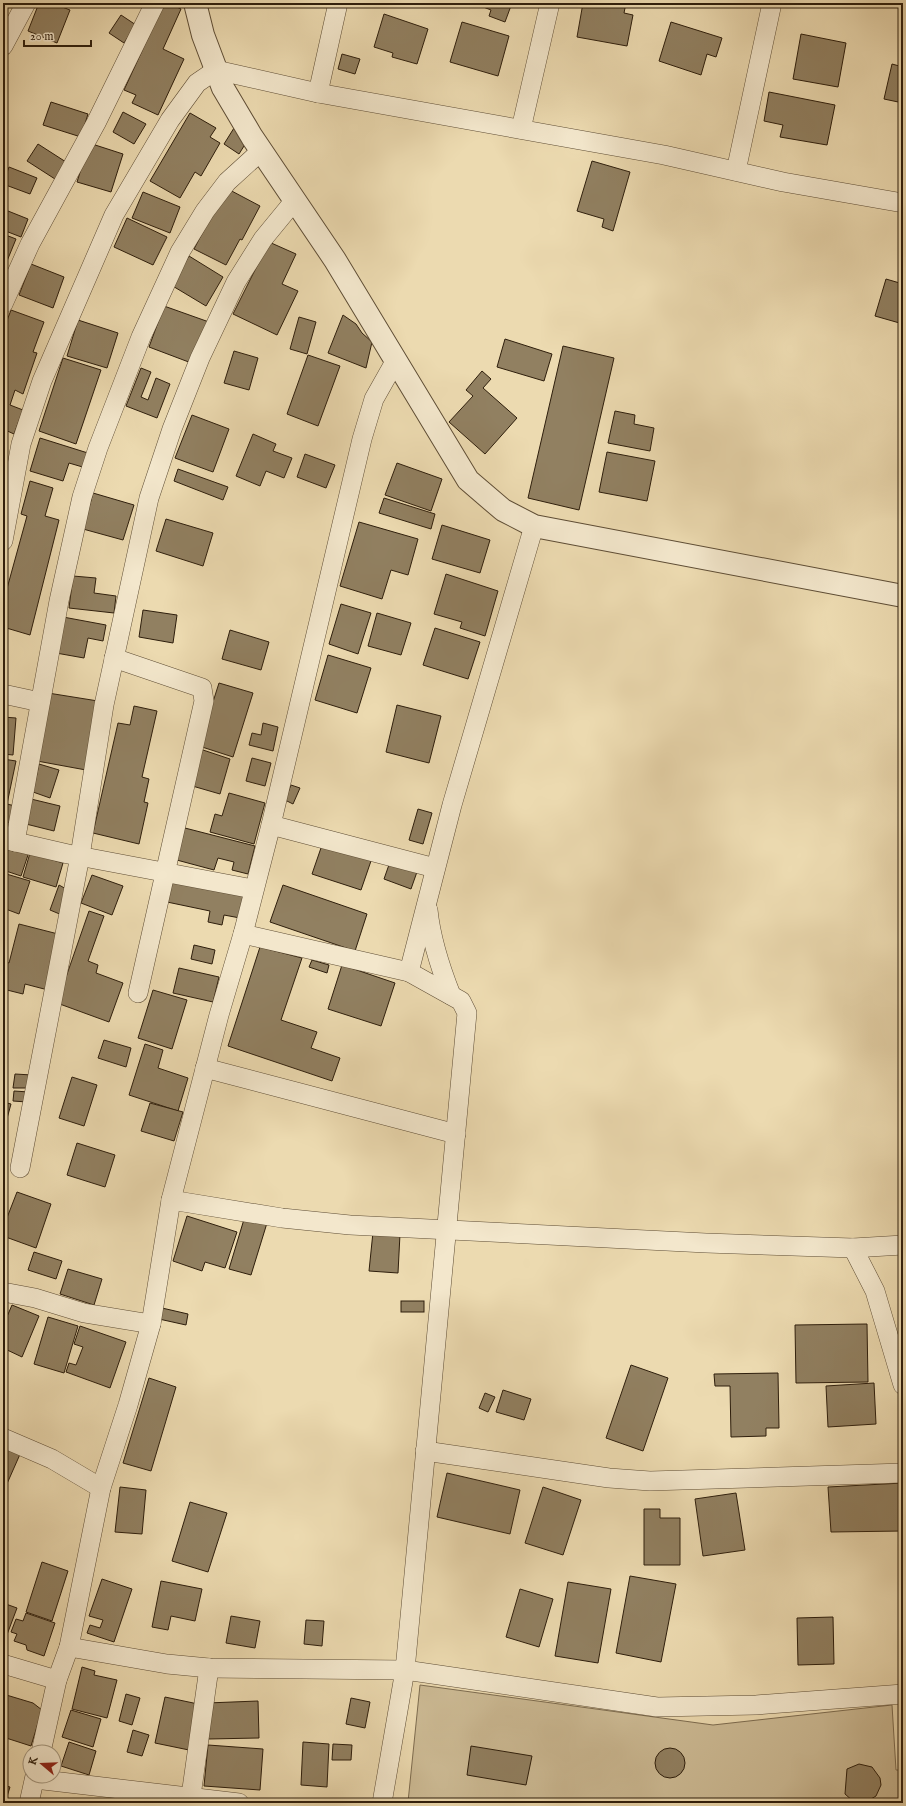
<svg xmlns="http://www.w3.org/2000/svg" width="906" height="1806" font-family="'IM FELL English',serif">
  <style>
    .green { fill: #ccba94; stroke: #7d6c50 }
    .building { fill: #918061; stroke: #2e1e0c }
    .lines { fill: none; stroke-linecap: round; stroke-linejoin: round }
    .minor-casing { stroke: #5e4d35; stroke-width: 20 }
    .tertiary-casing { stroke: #5e4d35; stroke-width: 24 }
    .minor { stroke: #f3e7cc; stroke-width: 19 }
    .tertiary { stroke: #f3e7cc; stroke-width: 22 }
  </style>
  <rect width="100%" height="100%" fill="#ecdab0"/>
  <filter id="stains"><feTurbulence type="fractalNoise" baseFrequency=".005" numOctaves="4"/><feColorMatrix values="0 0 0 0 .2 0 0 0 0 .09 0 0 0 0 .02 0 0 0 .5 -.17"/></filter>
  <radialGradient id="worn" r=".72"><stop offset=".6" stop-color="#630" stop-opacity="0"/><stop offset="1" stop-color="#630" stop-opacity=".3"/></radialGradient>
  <!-- green -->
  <polygon class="green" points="420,1685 713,1725 892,1705 896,1770 903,1770 903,1803 408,1802"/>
  <!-- building -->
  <g class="building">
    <polygon points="39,3 52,3 70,10 57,43 28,31"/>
    <polygon points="164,3 169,3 181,9 163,49 184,59 158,115 132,103 136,95 124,90"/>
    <polygon points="473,3 512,3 505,22 489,16 491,10"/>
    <polygon points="583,3 626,3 624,13 633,15 627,46 577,37"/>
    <polygon points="384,14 428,29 417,64 392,57 393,53 374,47"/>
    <polygon points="121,15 136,25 124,43 109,33"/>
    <polygon points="462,22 509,36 498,76 450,62"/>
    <polygon points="671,22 722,38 716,57 707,54 701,75 659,61"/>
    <polygon points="801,34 846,43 838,87 793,79"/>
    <polygon points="342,54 360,59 355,74 338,69"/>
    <polygon points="892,64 903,67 903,103 884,99"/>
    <polygon points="769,92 835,105 827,145 780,137 783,125 764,121"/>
    <polygon points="51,102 88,114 81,137 43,125"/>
    <polygon points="123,112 146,124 134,144 113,132"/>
    <polygon points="190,113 216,128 210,137 220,143 201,176 195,172 180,198 150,181"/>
    <polygon points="234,128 249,138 239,154 224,144"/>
    <polygon points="89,143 123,154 111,192 77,182"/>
    <polygon points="38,144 66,162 55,179 27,161"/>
    <polygon points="592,161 630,172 613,231 602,227 604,219 577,211"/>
    <polygon points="9,167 37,178 30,194 3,184"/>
    <polygon points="226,188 260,206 242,240 240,239 226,265 194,249"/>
    <polygon points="143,192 180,207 170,233 132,218"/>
    <polygon points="3,209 28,219 21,237 3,230"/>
    <polygon points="127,218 167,237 153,265 114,247"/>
    <polygon points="3,234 16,239 5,266 3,265"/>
    <polygon points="269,242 296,254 282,284 298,291 277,335 233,314"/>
    <polygon points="189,256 223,277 206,306 171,285"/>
    <polygon points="31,264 64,277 53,308 19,295"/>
    <polygon points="886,279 903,284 903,324 875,316"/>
    <polygon points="164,306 209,322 194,364 149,347"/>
    <polygon points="11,310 44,322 33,352 37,353 23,394 15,390 10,405 23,410 14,434 3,429 3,331"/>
    <polygon points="343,315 356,324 362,333 372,342 366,368 328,353"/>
    <polygon points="299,317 316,322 307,354 290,349"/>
    <polygon points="78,320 118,333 107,368 67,356"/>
    <polygon points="505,339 552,354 544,381 497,367"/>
    <polygon points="563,346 614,358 579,510 528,498"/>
    <polygon points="234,351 258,358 249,390 224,383"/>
    <polygon points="308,355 340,366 318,426 287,414"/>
    <polygon points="63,358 101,370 76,444 39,431"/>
    <polygon points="141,368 151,372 141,397 148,400 156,378 170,384 157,418 126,406"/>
    <polygon points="482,371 491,379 483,388 517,418 485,454 449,422 473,396 466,390"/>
    <polygon points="615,411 635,415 634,424 654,428 650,451 608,443"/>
    <polygon points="192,415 229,429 213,472 175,458"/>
    <polygon points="253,434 276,444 273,451 292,458 284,478 266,471 260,486 236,476"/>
    <polygon points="40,438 91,454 86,468 69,463 63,481 30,471"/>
    <polygon points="607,452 655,461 647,501 599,492"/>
    <polygon points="305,454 335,465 326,488 297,477"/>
    <polygon points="397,463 442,479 431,511 385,495"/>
    <polygon points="178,469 228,487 223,500 174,481"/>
    <polygon points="30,481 53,488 45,516 59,520 30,635 3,627 3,603 27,516 21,514"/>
    <polygon points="93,493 134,505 123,540 83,529"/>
    <polygon points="384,498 435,514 431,529 379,513"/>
    <polygon points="166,519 213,533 203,566 156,551"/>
    <polygon points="359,522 418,539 408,575 391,570 382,599 340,586"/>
    <polygon points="442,525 490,540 480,573 432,559"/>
    <polygon points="446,574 498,591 485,636 460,628 462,622 434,614"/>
    <polygon points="73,576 96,578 94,593 116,596 114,613 69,608"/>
    <polygon points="341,604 371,613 358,654 329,644"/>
    <polygon points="143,610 177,615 173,643 139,637"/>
    <polygon points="377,613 411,623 401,655 368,646"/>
    <polygon points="63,617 106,625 103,641 88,638 84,658 56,653"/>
    <polygon points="435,628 480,642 468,679 423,665"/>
    <polygon points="230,630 269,642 261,670 222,659"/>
    <polygon points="328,655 371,668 357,713 315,700"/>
    <polygon points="219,683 253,693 233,757 199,746"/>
    <polygon points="48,693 98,701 86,770 37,761"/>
    <polygon points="397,705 441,716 429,763 386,752"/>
    <polygon points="134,706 157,711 142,777 149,779 144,802 148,803 139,844 93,833 118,723 130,725"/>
    <polygon points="3,717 16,718 13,755 3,754"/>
    <polygon points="263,723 278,727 273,751 249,745 252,733 261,735"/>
    <polygon points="200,749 230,759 220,794 189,785"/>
    <polygon points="252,758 271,763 265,786 246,781"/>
    <polygon points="3,759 16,761 7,804 15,806 11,823 3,821"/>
    <polygon points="39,764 59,770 50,798 33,792"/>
    <polygon points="291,785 300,788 293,804 285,800"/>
    <polygon points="229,793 265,803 254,844 210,832 215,814 222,816"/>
    <polygon points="31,799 60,806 54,831 26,824"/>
    <polygon points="418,809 432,813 423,844 409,840"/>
    <polygon points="181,827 255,846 248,874 232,870 234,862 218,858 214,870 173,859"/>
    <polygon points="3,844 29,852 21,876 3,870"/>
    <polygon points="322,845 372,858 361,890 312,874"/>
    <polygon points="30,853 63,863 56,887 23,877"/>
    <polygon points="391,859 418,869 411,889 384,879"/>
    <polygon points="3,873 30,881 19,914 3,908"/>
    <polygon points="92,875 123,886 112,915 81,903"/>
    <polygon points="171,878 246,889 240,918 224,915 222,925 208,922 210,911 167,902"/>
    <polygon points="59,885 68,890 62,915 50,910"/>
    <polygon points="283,885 367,914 355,951 270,922"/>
    <polygon points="89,911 104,916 88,961 98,965 96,973 123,983 109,1022 57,1003"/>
    <polygon points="19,924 62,935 48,990 25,984 23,994 3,989 3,973 6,962 9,963"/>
    <polygon points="194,945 215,950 212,964 191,959"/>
    <polygon points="260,947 302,958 281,1020 317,1032 311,1048 340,1058 332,1081 228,1046"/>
    <polygon points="312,960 329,965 327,973 309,967"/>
    <polygon points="342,965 395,983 381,1026 328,1009"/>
    <polygon points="179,968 219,977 213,1002 173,993"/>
    <polygon points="153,990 187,1000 172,1049 138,1038"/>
    <polygon points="104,1040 131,1048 126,1067 98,1058"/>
    <polygon points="145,1044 163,1050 158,1068 188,1078 178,1111 129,1095"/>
    <polygon points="15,1074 32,1075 29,1088 13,1088"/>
    <polygon points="72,1077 97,1085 84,1126 59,1118"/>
    <polygon points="14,1091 29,1092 27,1102 13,1101"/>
    <polygon points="3,1102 11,1104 3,1133"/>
    <polygon points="150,1103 183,1112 174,1141 141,1131"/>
    <polygon points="77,1143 115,1155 105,1187 67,1175"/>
    <polygon points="17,1192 51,1204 36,1248 3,1236 3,1228"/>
    <polygon points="187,1216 237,1232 225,1268 205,1262 202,1271 173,1261"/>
    <polygon points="245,1216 267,1223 251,1275 229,1269"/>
    <polygon points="373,1232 400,1234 398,1273 369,1271"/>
    <polygon points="34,1252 62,1261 56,1279 28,1270"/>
    <polygon points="68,1269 102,1279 94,1305 60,1294"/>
    <rect x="401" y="1301" width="23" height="11"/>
    <polygon points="12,1305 39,1316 22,1357 3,1348 3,1326"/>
    <polygon points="162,1308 188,1314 186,1325 159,1319"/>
    <polygon points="48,1317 78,1326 64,1373 34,1364"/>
    <polygon points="867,1324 868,1382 796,1383 795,1325"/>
    <polygon points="80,1326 126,1342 110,1388 66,1372 69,1363 76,1365 83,1347 74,1344"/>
    <polygon points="631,1365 668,1378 643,1451 606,1438"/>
    <polygon points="778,1373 779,1428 766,1428 766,1436 731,1437 730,1386 715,1386 714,1374"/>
    <polygon points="149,1378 176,1387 151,1471 123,1463"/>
    <polygon points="874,1383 876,1424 828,1427 826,1386"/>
    <polygon points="503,1390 531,1399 524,1420 496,1412"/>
    <polygon points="485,1393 495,1397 488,1412 479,1408"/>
    <polygon points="3,1444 21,1452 6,1486 3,1485"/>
    <polygon points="447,1473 520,1490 510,1534 437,1517"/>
    <polygon points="903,1483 903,1531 831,1532 828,1487"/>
    <polygon points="120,1487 146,1490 142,1534 115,1532"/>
    <polygon points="543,1487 581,1500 563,1555 525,1543"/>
    <polygon points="736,1493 745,1550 703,1556 695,1499"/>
    <polygon points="190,1502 227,1513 208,1572 172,1561"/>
    <polygon points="644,1509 660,1509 660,1518 680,1518 680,1565 644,1565"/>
    <polygon points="42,1562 68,1571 52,1621 26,1612"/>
    <polygon points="630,1576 676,1584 661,1662 616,1653"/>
    <polygon points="102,1579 132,1589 114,1642 87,1633 90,1625 100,1628 103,1620 89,1616"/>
    <polygon points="161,1581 202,1589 195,1621 171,1616 168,1630 152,1627"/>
    <polygon points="568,1582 611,1589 598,1663 555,1656"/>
    <polygon points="520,1589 553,1599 539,1647 506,1637"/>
    <polygon points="3,1603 17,1608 5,1640 3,1639"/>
    <polygon points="26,1613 55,1623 44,1656 27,1650 26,1645 14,1641 17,1634 11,1632 16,1619 23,1621"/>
    <polygon points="231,1616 260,1621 255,1648 226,1643"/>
    <polygon points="833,1617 834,1664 798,1665 797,1618"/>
    <polygon points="306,1620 324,1621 322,1646 304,1644"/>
    <polygon points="82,1667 95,1671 94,1675 117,1680 107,1718 72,1709"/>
    <polygon points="3,1694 33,1703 42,1710 31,1746 3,1737"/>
    <polygon points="126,1694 140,1698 132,1725 119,1721"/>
    <polygon points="165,1697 198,1704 189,1750 155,1743"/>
    <polygon points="351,1698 370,1702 365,1728 346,1724"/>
    <polygon points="258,1701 259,1738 208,1739 207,1703"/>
    <polygon points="71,1710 101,1719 93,1747 62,1737"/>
    <polygon points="133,1730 149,1735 142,1756 127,1752"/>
    <polygon points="69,1742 96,1751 89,1775 61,1766"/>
    <polygon points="303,1742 329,1744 327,1787 301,1785"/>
    <polygon points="333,1744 352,1745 351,1760 332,1760"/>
    <polygon points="208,1745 263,1749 260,1790 204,1786"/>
    <polygon points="471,1746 532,1756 526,1785 467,1775"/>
    <circle cx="670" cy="1763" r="15"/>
    <polygon points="859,1764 872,1767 880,1778 881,1785 876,1796 866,1802 860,1803 854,1802 845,1794 847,1769"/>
    <polygon points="3,1785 10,1787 5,1803 3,1803"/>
  </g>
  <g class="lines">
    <defs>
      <g id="minor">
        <polyline points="3,46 26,3"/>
        <polyline points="318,93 338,3"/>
        <polyline points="521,129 550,3"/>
        <polyline points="736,171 772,3"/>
        <polyline points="3,304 30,244 96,123 155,3"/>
        <polyline points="3,541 21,444 42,381 114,215 170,120 197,83 216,70 318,93 664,155 783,182 903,203"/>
        <polyline points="114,658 202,688 204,701 138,993"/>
        <polyline points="3,694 40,702"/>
        <polyline points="271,825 435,868"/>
        <polyline points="3,839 68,854 253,889"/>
        <polyline points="15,842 59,601 82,497 98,448 141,337 180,252 205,211 227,182 261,151"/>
        <path d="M428 910C431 940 440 967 451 995"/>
        <polyline points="243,934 409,972 461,1001 467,1013 405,1670 382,1803"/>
        <polyline points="409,972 452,805 534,526"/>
        <polyline points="205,1068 456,1134"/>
        <polyline points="20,1168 80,856 104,705 149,498 172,429 200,358 236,282 263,239 295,200"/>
        <polyline points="171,1200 282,1218 350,1225 706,1243 853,1248 903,1245"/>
        <polyline points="853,1248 875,1291 903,1385"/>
        <polyline points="3,1292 35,1298 84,1313 151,1324"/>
        <polyline points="3,1438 52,1459 101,1488"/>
        <polyline points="425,1451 609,1478 650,1481 903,1473"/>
        <polyline points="69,1647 167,1664 209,1668 405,1670 657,1707 756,1705 903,1694"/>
        <polyline points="3,1664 57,1680"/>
        <polyline points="41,1752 57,1680 69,1647 101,1488 128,1405 151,1324 171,1200 219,1015 243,934 271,825 362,439 374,399 396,360"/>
        <polyline points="35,1779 239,1803"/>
        <polyline points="29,1803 35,1776"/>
        <polyline points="190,1803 209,1668"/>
      </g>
      <polyline id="tertiary" points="195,3 203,35 223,88 252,137 335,260 468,480 503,510 534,526 903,596"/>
    </defs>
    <!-- minor casing -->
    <use href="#minor" class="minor-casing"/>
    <!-- tertiary casing -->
    <use href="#tertiary" class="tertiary-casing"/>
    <!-- minor -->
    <use href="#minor" class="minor"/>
    <!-- tertiary -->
    <use href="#tertiary" class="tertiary"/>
  </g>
  <!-- margin -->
  <rect width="906" height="1806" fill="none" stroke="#ecdab0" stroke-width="16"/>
  <rect x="4" y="4" width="898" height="1798" fill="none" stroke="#2e1e0c" stroke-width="2"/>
  <rect x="8" y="8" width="890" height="1790" fill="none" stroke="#2e1e0c"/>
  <!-- north arrow -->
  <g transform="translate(42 1764) rotate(289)"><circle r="19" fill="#f3e7cc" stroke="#a4977f"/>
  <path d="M0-3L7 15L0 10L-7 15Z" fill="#8f2418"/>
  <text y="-6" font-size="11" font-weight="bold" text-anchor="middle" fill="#2e1e0c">K</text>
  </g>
  <!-- scale -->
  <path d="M24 40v6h67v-6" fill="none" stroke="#2e1e0c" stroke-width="2"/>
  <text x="30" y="40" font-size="12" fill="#2e1e0c" stroke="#f3e7cc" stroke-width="3" paint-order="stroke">20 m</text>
  <rect width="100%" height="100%" filter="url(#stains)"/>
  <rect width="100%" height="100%" fill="url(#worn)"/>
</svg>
